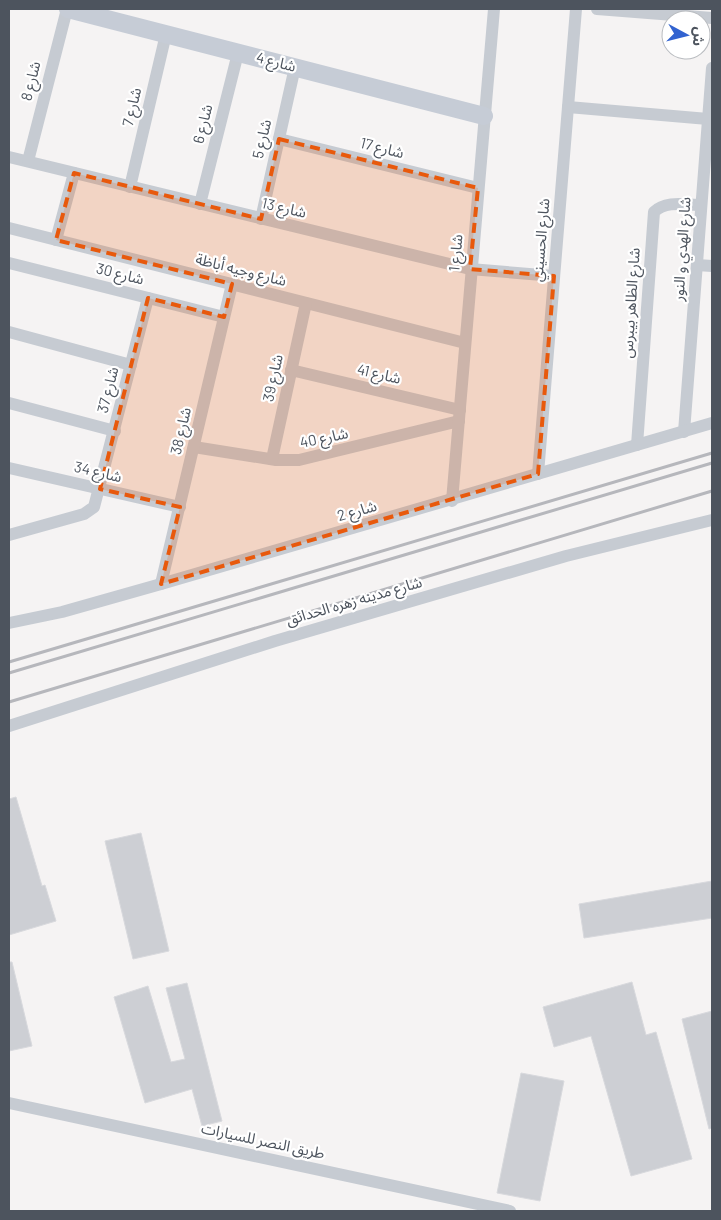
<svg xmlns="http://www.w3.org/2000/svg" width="721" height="1220" font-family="Barlow,'Noto Sans Arabic',sans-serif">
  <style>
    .building { fill: #cdcfd4; stroke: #d8d9dd }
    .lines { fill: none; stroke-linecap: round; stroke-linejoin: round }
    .street { stroke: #c6cbd2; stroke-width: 12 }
    .secondary { stroke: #c6ccd6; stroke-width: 18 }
    .rail { stroke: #b6b7bc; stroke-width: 3 }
    .marked { fill: #e8590c; fill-opacity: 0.2; stroke: #e8590c; stroke-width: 4; stroke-dasharray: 10 6; stroke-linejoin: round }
    .labels { text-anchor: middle; stroke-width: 4.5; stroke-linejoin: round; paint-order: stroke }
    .street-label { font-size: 15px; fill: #4d545e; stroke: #fff }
  </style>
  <rect width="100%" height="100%" fill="#f5f3f3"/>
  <!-- building -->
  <g class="building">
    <polygon points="16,797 42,886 45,885 56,921 9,935 9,799"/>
    <polygon points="141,833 169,951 133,959 105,841"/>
    <polygon points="712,881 712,918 584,938 579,904"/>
    <polygon points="9,962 12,962 32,1046 9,1051"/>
    <polygon points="632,982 646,1035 656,1032 692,1159 631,1176 591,1036 554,1047 543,1007"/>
    <polygon points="187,983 222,1121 202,1126 192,1089 145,1103 114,997 148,986 171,1062 185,1059 166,988"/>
    <polygon points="712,1011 712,1128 709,1129 682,1019"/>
    <polygon points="521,1073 564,1081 540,1201 497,1193"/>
  </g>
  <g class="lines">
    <!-- street -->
    <g class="street">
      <polyline points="597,9 712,18"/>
      <polyline points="568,107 708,119"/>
      <polyline points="279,139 478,188"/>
      <polyline points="9,157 470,269 554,276"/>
      <polyline points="28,161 67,9"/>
      <polyline points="130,187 166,34"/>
      <polyline points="200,204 238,53"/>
      <polyline points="261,219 295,67"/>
      <polyline points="9,228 465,343"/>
      <polyline points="56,240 74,173"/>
      <polyline points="9,263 224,317"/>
      <polyline points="697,265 712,266"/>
      <polyline points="9,332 131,365"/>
      <polyline points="291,370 460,410"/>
      <polyline points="9,403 115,431"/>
      <polyline points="684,432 712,68"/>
      <path d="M637 445 654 212C666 200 686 205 701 205"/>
      <polyline points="194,447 276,460 299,460 459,421"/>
      <polyline points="272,459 306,303"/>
      <polyline points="9,468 180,507"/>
      <polyline points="538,474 576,9"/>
      <polyline points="452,501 494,9"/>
      <polyline points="9,535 84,514 94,507 148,298"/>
      <polyline points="161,584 232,284"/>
      <polyline points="9,623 62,612 161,584 712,423"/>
      <polyline points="9,726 275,641 566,556 712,520"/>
      <polyline points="9,1103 510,1211"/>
    </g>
    <!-- secondary -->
    <polyline class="secondary" points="68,9 484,116"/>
    <!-- rail -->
    <g class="rail">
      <polyline points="9,662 712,453"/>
      <polyline points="9,673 712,463"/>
      <polyline points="9,702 712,491"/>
    </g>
  </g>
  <!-- marked area -->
  <path class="marked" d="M279 139 478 188 470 269 554 276 538 474 161 584 180 507 100 489 148 298 224 317 232 284 56 240 74 173 261 219Z"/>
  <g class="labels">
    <!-- street labels -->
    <g class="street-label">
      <text transform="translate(276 62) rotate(14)" y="5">شارع 4</text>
      <text transform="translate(31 81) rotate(-76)" y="5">شارع 8</text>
      <text transform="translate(132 107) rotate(-77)" y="5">شارع 7</text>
      <text transform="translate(203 124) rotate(-76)" y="5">شارع 6</text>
      <text transform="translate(262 139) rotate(-77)" y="5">شارع 5</text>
      <text transform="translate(382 148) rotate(14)" y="5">شارع 17</text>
      <text transform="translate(284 208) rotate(13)" y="5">شارع 13</text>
      <text transform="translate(541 240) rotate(-85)" y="5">شارع الحسيني</text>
      <text transform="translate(682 249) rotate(-86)" y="5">شارع الهدي و النور</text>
      <text transform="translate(456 253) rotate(-85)" y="5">شارع 1</text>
      <text transform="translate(241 270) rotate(14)" y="5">شارع وجيه أباظة</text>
      <text transform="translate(120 274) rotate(14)" y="5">شارع 30</text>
      <text transform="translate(631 303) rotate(-86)" y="5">شارع الظاهر بيبرس</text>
      <text transform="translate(379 374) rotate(13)" y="5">شارع 41</text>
      <text transform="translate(273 378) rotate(-78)" y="5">شارع 39</text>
      <text transform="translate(108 390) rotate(-76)" y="5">شارع 37</text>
      <text transform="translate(181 431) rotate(-77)" y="5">شارع 38</text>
      <text transform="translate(324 438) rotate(-12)" y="5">شارع 40</text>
      <text transform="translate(98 472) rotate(13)" y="5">شارع 34</text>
      <text transform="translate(357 511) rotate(-16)" y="5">شارع 2</text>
      <text transform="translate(354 601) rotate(-16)" y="5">شارع مدينه زهره الحدائق</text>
      <text transform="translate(263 1141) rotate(12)" y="5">طريق النصر للسيارات</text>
    </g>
  </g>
  <!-- border -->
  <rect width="721" height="1220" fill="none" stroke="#4d545e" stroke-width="20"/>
  <!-- north arrow -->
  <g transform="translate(686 35) rotate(97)"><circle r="24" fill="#ffffff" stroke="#b8bbbf"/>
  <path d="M0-4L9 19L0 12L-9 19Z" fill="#3263d0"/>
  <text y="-8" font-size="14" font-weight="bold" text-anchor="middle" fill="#4d545e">ش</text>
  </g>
</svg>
